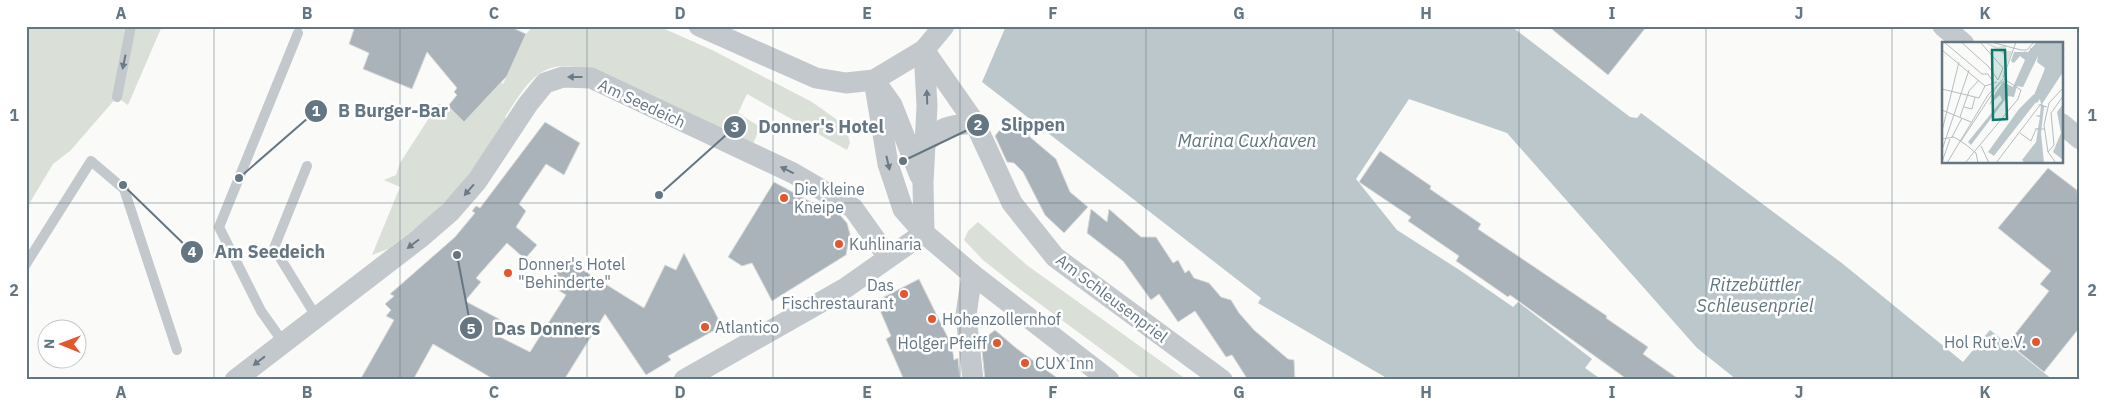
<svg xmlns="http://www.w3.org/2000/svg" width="2106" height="406" font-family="'IBM Plex Sans',sans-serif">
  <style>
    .green { fill: #dadfd7 }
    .water { fill: #bbc7cb }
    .building { fill: #aab3b9; stroke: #dcdcda }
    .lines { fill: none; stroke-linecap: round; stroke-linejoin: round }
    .service { stroke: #c3c8cc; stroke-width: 10 }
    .minor { stroke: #c3c8cc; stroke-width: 21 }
    .oneway { fill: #6a7a87 }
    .grid { fill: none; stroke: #657683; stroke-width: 1; stroke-opacity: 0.55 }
    .poi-dot { fill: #e4572e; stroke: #fff; stroke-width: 2 }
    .labels { text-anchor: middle; stroke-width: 5; stroke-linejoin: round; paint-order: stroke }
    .street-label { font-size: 16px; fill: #657683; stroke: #fff }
    .poi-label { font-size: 16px; fill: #657683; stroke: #fff; text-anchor: start }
    .water-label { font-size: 18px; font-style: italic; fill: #60757c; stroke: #fff }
    .inset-river { fill: none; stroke: #bbc7cb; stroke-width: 2.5 }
    .inset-road { fill: none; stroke: #b5bdc2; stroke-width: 1 }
    .view { fill: #0f766e; fill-opacity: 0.15; stroke: #0f766e; stroke-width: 2.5 }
    .inset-edge { fill: none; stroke: #657683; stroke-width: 2.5 }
    .leader { fill: none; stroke: #657683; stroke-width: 2 }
    .callout-dot { fill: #657683; stroke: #fff; stroke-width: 2 }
    .mark-label { font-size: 15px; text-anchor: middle; font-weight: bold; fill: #fff }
    .callout-label { font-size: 18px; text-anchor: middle; font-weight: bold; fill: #657683; stroke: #fff; stroke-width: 5; stroke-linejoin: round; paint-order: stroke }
    .neatline { fill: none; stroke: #657683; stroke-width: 2 }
    .grid-label { font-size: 16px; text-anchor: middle; font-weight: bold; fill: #657683 }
  </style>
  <rect width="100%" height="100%" fill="#fafaf8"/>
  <!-- green -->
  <g class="green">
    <polygon points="26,26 162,26 128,105 117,97 70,151 53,164 26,209"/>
    <path d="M533 26H658L712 50 812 102 836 119 848 135 850 143 847 150 747 94 738 113 760 127 753 144 576 67C537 60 524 89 505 117L509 120 458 189 431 216 388 249 372 255 400 187 384 180 396 175 400 163 438 104 448 106 464 122 501 83 503 84 526 34Z"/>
    <polygon points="978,222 1028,266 1187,380 1143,380 1021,290 983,260 964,240 968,231"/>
  </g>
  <!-- water -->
  <polygon class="water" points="1006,26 1511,26 1630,117 1637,118 1641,113 1843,264 1963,362 1990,330 2053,380 1737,380 1697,348 1507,133 1409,99 1356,179 1397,230 1461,271 1513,307 1518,302 1592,359 1585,368 1602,380 1390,380 1258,303 1261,298 982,82"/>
  <!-- building -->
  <g class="building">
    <polygon points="355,26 509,26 526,34 507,76 464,122 448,106 457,95 454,92 457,88 427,52 412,89 363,69 369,53 349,44"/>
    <polygon points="1548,26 1647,26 1608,75"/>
    <polygon points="1007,120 1017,131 1027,127 1030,137 1056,159 1070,192 1088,207 1064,233 1045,215 1023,172 1014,163 1007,162 995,136"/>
    <polygon points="545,122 580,143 564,175 546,164 519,204 526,211 516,227 537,245 525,259 507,243 476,278 481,282 465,301 501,320 494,334 530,352 566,295 550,285 565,259 644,308 665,265 676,270 684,253 722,326 668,356 671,360 646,375 605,314 564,380 495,380 433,344 413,380 360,380 394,320 386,316 391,310 385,304 394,296 390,294 455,237 475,213 472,211 476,206 480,208"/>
    <polygon points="1380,151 1431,186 1430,189 1481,224 1478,229 1607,316 1606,318 1648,347 1643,354 1680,380 1628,380 1510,295 1508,297 1456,261 1459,256 1408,221 1411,217 1359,182"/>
    <polygon points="2048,168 2077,190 2080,220 2080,327 2044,372 2008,343 2049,291 2040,284 2051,271 1998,228"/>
    <polygon points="774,182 824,209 826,207 840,215 847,223 850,234 846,255 772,301 752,263 742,266 728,257"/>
    <polygon points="1091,209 1107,222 1109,209 1141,237 1156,237 1173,263 1178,260 1185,273 1189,270 1194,278 1209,283 1221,297 1231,300 1239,313 1254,330 1288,359 1294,360 1295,380 1248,380 1232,355 1226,357 1195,311 1178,322 1159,294 1151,300 1123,261 1087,233"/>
    <polygon points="919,279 952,346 954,360 958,358 960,380 904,380 886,339 891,336 876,301"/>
    <polygon points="995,330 1016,348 1060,380 985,380 981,341"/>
  </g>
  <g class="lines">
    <!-- service -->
    <g class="service">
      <polyline points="117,97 131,26"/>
      <polyline points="307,166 274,248 317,318"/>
      <polyline points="26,264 91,161 124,189 177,350"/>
      <polyline points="283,342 261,311 219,227 298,33"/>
    </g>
    <!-- minor -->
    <g class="minor">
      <polyline points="699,26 816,78 846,83 874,80 924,50 944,26"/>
      <polyline points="1943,26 1964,44"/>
      <polyline points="924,50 975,123 1012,203 1055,257 1222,380"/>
      <polyline points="924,50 927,106 923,183 924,233"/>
      <polyline points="874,80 888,164 903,209 924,233 972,274 1109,380"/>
      <polyline points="877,84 892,105 920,176"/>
      <polyline points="2062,124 2080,139"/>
      <path d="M924 144C944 125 948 126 975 123"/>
      <polyline points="972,274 966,315 973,380"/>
      <polyline points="235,380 420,238 450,212 477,181 528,104 545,83 563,77 591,78 793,173 853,208 888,257"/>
      <polyline points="684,380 844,289 924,233"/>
    </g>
  </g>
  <!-- one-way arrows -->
  <defs><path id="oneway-solid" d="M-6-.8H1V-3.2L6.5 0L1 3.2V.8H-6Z" transform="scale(1.25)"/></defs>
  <g class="oneway">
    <use href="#oneway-solid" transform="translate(124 62) rotate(102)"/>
    <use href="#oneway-solid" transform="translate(575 77) rotate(180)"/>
    <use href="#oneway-solid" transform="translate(927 97) rotate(-92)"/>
    <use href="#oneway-solid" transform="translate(888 163) rotate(77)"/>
    <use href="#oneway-solid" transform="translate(787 170) rotate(-154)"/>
    <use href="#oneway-solid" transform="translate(469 190) rotate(131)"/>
    <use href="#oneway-solid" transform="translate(413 244) rotate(143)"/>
    <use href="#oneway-solid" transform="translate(259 361) rotate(142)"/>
  </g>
  <!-- grid -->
  <path class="grid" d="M214 26V380M400 26V380M587 26V380M773 26V380M960 26V380M1146 26V380M1333 26V380M1519 26V380M1706 26V380M1892 26V380M26 203H2080"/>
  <!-- markers -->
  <g class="poi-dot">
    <circle cx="784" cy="198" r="5"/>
    <circle cx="839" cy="244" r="5"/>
    <circle cx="508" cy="273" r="5"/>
    <circle cx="904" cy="294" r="5"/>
    <circle cx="932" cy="319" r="5"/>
    <circle cx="705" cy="327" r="5"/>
    <circle cx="2036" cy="342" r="5"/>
    <circle cx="997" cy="343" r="5"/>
    <circle cx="1025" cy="363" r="5"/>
  </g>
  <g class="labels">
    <!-- street labels -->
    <g class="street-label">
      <text transform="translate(642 103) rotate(25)" y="6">Am Seedeich</text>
      <text transform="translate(1112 298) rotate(37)" y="6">Am Schleusenpriel</text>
    </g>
    <!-- poi labels -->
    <g class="poi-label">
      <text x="794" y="195">Die kleine<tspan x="794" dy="18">Kneipe</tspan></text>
      <text x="849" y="250">Kuhlinaria</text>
      <text x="518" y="270">Donner's Hotel<tspan x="518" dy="18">"Behinderte"</tspan></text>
      <text x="894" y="291" text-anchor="end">Das<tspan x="894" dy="18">Fischrestaurant</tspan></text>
      <text x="942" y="325">Hohenzollernhof</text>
      <text x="715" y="333">Atlantico</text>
      <text x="2026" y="348" text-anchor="end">Hol Rut e.V.</text>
      <text x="987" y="349" text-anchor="end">Holger Pfeiff</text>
      <text x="1035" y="369">CUX Inn</text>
    </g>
    <!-- water labels -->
    <g class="water-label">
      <text x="1247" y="147">Marina Cuxhaven</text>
      <text x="1755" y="291">Ritzebüttler<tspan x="1755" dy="21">Schleusenpriel</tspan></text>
    </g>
  </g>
  <!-- overview -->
  <g transform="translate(1942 42)">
    <rect width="121" height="121" fill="#fafaf8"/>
    <path d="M42 0 56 5 64 3V9H70L60 36 62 26 58 21 63 26 65 14Z" fill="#dadfd7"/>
    <path d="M95 0H121V30L100 62 102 64 99 91 102 121H83L80 118 94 100 96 87H92L96 86 98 75 93 74 98 73 99 63H95L99 62 98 57 52 114 46 110 77 67 92 52 102 29 95 20 98 15 81 45 75 44 72 55 66 54 29 103 26 100 60 58 58 53 47 63 54 50 61 40 71 45 83 18 78 14 72 21 69 19 72 10H86ZM121 62V118L111 110 119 91 115 70Z" fill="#bbc7cb"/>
    <path d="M96 14 95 20 103 26 92 53 90 49 99 30 95 22 81 45ZM94 60 95 63 53 115 52 114Z" fill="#fafaf8"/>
    <path class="inset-river" d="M88 7 114 17 122 14M82 10 87 14 98 7 112 13 122 7"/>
    <path class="inset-road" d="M2 0 40 32M19 0 47 25 56 38M38 0 61 26 56 38M49 0 79 8H85L92 0M0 8 43 44M40 32H46L51 40M61 36 74 0M62 37 79 48M0 47 37 56 43 44 55 40M22 65 30 67 33 55M0 68 29 80M18 75 27 49 37 38M0 89 17 20M78 91 89 99 94 87H102M10 95 20 76M0 97 12 95 23 102 34 111 36 121M19 99 56 43 62 39M39 104 47 121M0 108 27 28M106 110 112 103 109 71 122 53M0 120 8 97M5 121 46 53 61 37M23 121 76 57 79 48M54 121 98 63 105 65M114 121 106 110 102 83 107 61 122 45"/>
    <path class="view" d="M50 8H63L65 77 51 78Z"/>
    <rect width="121" height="121" class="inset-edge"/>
  </g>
  <!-- callouts -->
  <path class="leader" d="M239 178L316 111M903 161L978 125M659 195L735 127M123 185L192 252M457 255L471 328"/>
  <g class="callout-dot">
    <circle cx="239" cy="178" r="5"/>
    <circle cx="903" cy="161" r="5"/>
    <circle cx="659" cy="195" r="5"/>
    <circle cx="123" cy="185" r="5"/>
    <circle cx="457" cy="255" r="5"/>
    <circle cx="316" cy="111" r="12"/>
    <circle cx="978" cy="125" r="12"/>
    <circle cx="735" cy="127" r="12"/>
    <circle cx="192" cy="252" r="12"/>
    <circle cx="471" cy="328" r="12"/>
  </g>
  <g class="mark-label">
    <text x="316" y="116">1</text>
    <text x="978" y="130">2</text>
    <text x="735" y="132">3</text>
    <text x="192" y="257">4</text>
    <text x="471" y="334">5</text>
  </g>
  <g class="callout-label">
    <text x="393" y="117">B Burger-Bar</text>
    <text x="1033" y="131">Slippen</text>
    <text x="821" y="133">Donner's Hotel</text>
    <text x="270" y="258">Am Seedeich</text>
    <text x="547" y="335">Das Donners</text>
  </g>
  <!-- border -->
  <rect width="2106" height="406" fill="none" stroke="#ffffff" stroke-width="55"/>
  <!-- north arrow -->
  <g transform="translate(62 344) rotate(271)"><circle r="24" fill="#ffffff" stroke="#c1c8cd"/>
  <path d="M0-4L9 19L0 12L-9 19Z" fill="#e4572e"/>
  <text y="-8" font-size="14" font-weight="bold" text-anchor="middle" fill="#657683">N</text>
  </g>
  <rect x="28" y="28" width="2050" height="350" class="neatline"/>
  <g class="grid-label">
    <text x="121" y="19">A</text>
    <text x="307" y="19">B</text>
    <text x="494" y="19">C</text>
    <text x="680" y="19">D</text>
    <text x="867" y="19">E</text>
    <text x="1053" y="19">F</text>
    <text x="1239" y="19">G</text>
    <text x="1426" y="19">H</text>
    <text x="1612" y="19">I</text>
    <text x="1799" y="19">J</text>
    <text x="1985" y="19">K</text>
    <text x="14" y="121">1</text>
    <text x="2092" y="121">1</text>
    <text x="14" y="296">2</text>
    <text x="2092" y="296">2</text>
    <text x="121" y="398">A</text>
    <text x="307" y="398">B</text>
    <text x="494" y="398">C</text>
    <text x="680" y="398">D</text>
    <text x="867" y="398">E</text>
    <text x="1053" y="398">F</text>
    <text x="1239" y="398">G</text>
    <text x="1426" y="398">H</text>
    <text x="1612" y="398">I</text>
    <text x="1799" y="398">J</text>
    <text x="1985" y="398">K</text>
  </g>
</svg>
